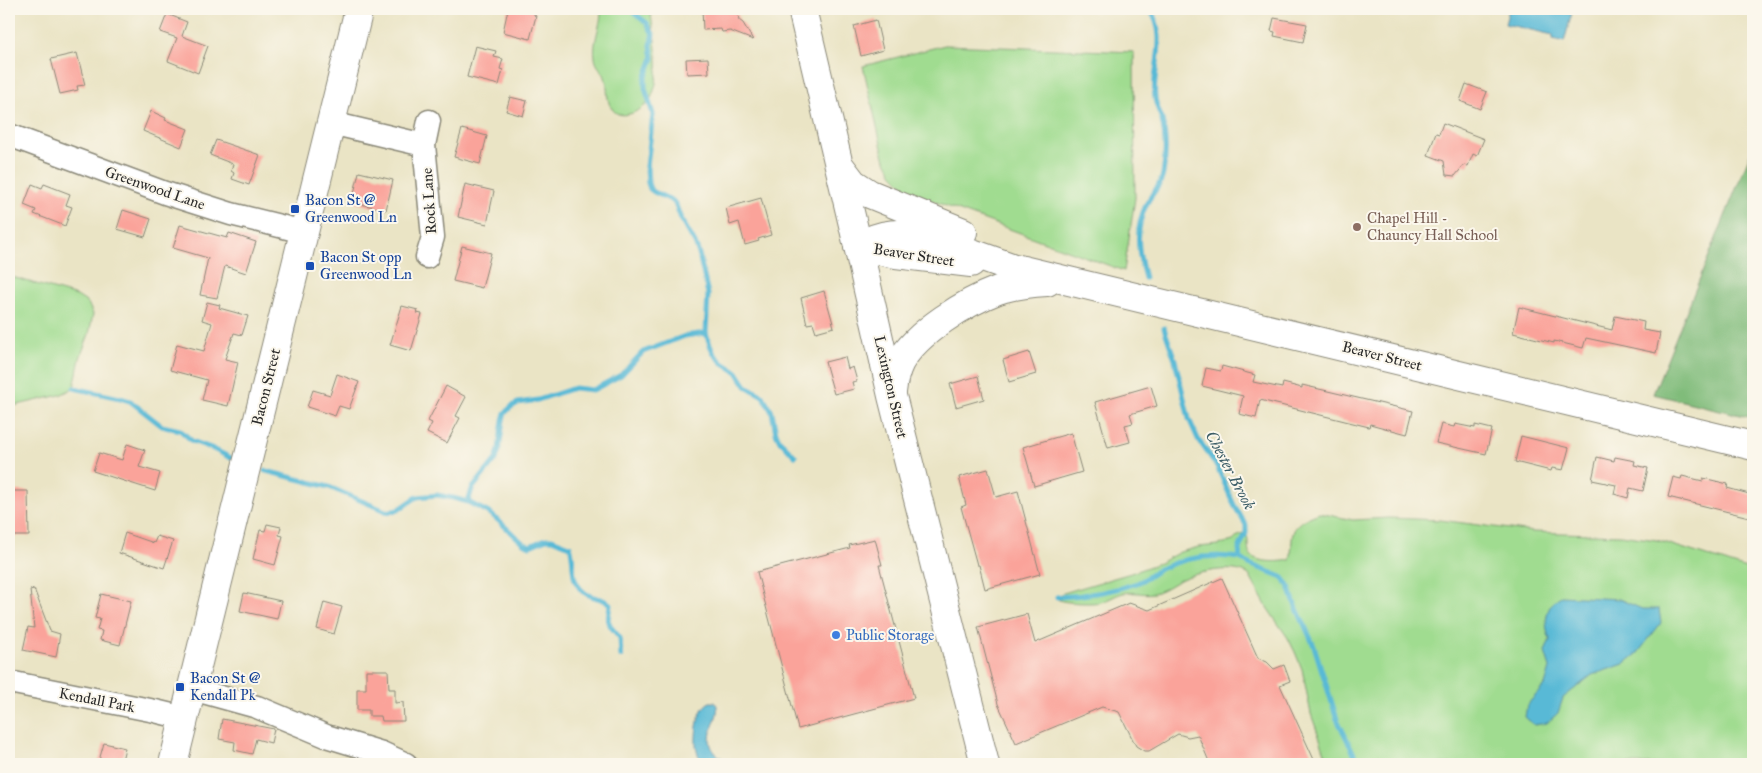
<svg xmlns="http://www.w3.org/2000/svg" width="1762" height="773" font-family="'IM FELL Great Primer',serif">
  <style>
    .green { fill: #a0dc90; stroke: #66845e }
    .forest { fill: #80bc7a; stroke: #567452 }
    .water { fill: #58b9d6; stroke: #427280 }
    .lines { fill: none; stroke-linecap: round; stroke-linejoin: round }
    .stream { stroke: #58b9d6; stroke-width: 5 }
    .building { fill: #faa39a }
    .minor-casing { stroke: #8a8878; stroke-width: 25 }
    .major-casing { stroke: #8a8878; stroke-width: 30 }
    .minor { stroke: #fff; stroke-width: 22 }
    .major { stroke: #fff; stroke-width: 28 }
    .transit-dot { fill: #1a4fb4; stroke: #fbf7ec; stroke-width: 2 }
    .education-dot { fill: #8d6e63; stroke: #fbf7ec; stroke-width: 2 }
    .shop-dot { fill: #3f7fe0; stroke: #fbf7ec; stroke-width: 2 }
    .labels { text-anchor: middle; stroke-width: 4; stroke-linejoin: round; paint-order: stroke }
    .street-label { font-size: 15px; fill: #2b2b2b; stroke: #fbf7ec }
    .transit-label { font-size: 15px; fill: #164399; stroke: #fbf7ec; text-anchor: start }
    .education-label { font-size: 15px; fill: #785e54; stroke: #fbf7ec; text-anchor: start }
    .shop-label { font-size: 15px; fill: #366cbe; stroke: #fbf7ec; text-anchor: start }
    .water-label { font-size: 16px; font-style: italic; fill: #3b5d67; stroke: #fbf7ec }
  </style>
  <rect width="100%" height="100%" fill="#fbf7ec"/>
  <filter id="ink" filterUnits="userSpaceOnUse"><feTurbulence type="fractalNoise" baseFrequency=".02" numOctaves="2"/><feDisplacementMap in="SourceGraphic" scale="10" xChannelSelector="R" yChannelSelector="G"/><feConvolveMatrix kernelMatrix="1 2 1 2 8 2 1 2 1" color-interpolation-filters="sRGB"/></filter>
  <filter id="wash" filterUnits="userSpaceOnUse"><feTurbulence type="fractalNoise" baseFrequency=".0096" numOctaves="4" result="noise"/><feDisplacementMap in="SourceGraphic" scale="20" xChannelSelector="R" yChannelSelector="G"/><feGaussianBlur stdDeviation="1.12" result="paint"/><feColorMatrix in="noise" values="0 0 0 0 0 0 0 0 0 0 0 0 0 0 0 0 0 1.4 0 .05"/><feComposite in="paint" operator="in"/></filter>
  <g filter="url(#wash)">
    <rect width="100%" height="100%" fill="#eae4c5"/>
    <!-- green -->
    <g class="green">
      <path d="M601 9H648L651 15C654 37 660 60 656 83 655 88 653 94 651 98 646 109 622 122 613 110 605 101 609 89 605 77 603 70 596 67 595 58 592 41 602 25 601 9Z"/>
      <polygon points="945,45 1134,52 1135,198 1124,271 911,193 894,176 884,157 863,66"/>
      <polygon points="9,276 77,296 88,303 93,314 89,334 80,358 74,388 60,395 9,407"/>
      <path d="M1319 513 1353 520 1389 518 1440 520 1533 532 1620 535 1657 540 1753 571V764H1329L1311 714 1302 669 1295 652 1288 638 1268 609 1249 575C1234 564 1198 572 1182 579 1173 583 1166 589 1157 592 1147 596 1134 591 1123 593 1115 595 1109 600 1101 602 1094 604 1066 603 1059 600L1057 597 1060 594 1131 573 1159 563 1180 552 1199 547 1219 545 1233 541 1238 536 1243 534 1247 536C1249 541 1247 547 1249 552 1253 564 1281 562 1290 560 1292 553 1291 547 1292 540 1293 522 1305 519 1319 513Z"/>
    </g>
    <!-- forest -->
    <polygon class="forest" points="1753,147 1753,418 1653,394"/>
    <!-- water -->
    <g class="water">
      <polygon points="1509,9 1573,9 1564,42 1553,39 1553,35 1505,24"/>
      <path d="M1561 596 1619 599 1642 609H1659L1661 623 1637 654 1624 664 1592 675 1563 698 1558 713 1547 723 1534 725 1525 717 1527 705 1545 685 1550 668 1545 652 1550 639C1543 624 1545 605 1561 596Z"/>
      <path d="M710 702H715C724 714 704 732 712 748 716 756 725 759 731 764H707C703 761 698 757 697 751 694 739 697 707 710 702Z"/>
    </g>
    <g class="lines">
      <!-- stream -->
      <g class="stream">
        <polyline points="632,9 635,14 647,23 653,34 651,46 653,58 645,79 645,88 653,114 647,167 648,183 650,189 654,192 673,201 676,205 681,219 695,243 699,254 708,294 706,333 710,345 714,354 723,363 737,372 746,386 763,396 772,412 776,433 780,441 795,456"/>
        <path d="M1145 278C1138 253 1134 228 1147 203 1152 193 1161 186 1163 174 1166 157 1166 137 1162 120 1160 113 1156 106 1155 98 1151 69 1170 35 1149 9"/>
        <polyline points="1164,328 1175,360 1189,419 1198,439 1217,466 1234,505 1246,525 1246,533 1239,549 1240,558 1249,564 1282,577 1289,586 1294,602 1314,646 1337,719 1359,764"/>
        <polyline points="74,388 120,398 130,401 162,426 180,430 192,441 211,448 231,458"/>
        <path d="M266 471 329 487 388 512 398 510 417 497 437 495 453 498 468 502 491 514 523 543 530 546 546 539H552L570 546C576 563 568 580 585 593 594 599 602 597 610 604L608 620 611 627 620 638 621 656"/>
        <polyline points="468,502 472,489 496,459 499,450 503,420 505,413 511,407 518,403 538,400 574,388 593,390 621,375 643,352 685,336 706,333"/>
        <path d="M1057 597C1085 596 1111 592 1137 583 1146 580 1152 573 1160 569 1185 557 1213 554 1240 558"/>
      </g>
    </g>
    <g id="blocks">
      <!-- building -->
      <g class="building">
        <polygon points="508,9 535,9 534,15 536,16 530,39 503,32"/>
        <polygon points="702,9 737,9 739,20 743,23 753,40 730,31 722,32 721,29 703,30"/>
        <polygon points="167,14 187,22 182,36 208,46 198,73 168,61 177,38 160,32"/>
        <polygon points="1274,18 1307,24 1303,42 1274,36 1275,32 1271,31"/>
        <polygon points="876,20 883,50 861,56 854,26"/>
        <polygon points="475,46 496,51 494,57 503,59 500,69 503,70 499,85 467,77"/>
        <polygon points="77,53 85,85 77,86 78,90 60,94 51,59"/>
        <polygon points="708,58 709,73 687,74 686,59"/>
        <polygon points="1466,84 1487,92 1480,109 1460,101"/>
        <polygon points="510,97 527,101 523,116 506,111"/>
        <polygon points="151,111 166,118 165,120 188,129 181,147 143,131"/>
        <polygon points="1443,123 1484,139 1477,156 1473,154 1468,166 1464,165 1455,176 1446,175 1444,161 1428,155 1436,133 1439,134"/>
        <polygon points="462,129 487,136 480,164 454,157"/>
        <polygon points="216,140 260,155 249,185 232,179 234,173 231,171 233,164 210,155"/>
        <polygon points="359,172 393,180 386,210 352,202"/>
        <polygon points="32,184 42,188 44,184 70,194 66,205 72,207 65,226 34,214 36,210 24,205"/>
        <polygon points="465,184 494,191 487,224 458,217"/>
        <polygon points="761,198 771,235 758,239 759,241 745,245 739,222 730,225 726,208"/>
        <polygon points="123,210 151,219 145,237 117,229"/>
        <polygon points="180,225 227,238 229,233 256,242 246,273 225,266 217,298 200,295 208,258 173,248"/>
        <polygon points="462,246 491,253 482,288 453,281"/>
        <polygon points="824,291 834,327 816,332 813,323 807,324 801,298"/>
        <polygon points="207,302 220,305 219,308 248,316 242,335 234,333 225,359 238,362 228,406 202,400 207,380 170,370 177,344 204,351 212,323 202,320"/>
        <polygon points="402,306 418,310 417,313 422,314 411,351 390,345"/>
        <polygon points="1519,307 1612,330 1615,316 1644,322 1643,330 1660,333 1656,353 1586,338 1583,348 1554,341 1554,343 1513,333"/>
        <polygon points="1029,352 1036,374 1009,382 1003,360"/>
        <polygon points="845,357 848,369 853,367 857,381 852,382 854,389 834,394 825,362"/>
        <polygon points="1222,366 1255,375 1253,382 1282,388 1283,383 1302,388 1302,385 1413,411 1407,434 1370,424 1369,427 1260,400 1256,418 1239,414 1243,396 1202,386 1206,368 1221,371"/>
        <polygon points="337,374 359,382 349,409 339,406 335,416 307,407 313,390 330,395"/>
        <polygon points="978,376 984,399 956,407 950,384"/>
        <polygon points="446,386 466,397 456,416 460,418 447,443 427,433 432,423 428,421"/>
        <polygon points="1151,386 1157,406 1130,414 1133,423 1125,425 1130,442 1108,448 1095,402"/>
        <polygon points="1441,424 1454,427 1455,424 1475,428 1475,425 1492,429 1486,454 1436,443"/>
        <polygon points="1071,433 1082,472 1034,486 1023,447"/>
        <polygon points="1521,436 1569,448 1563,470 1552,468 1551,471 1515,462"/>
        <polygon points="127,444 145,450 139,467 160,473 155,491 93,471 99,453 122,460"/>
        <polygon points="1597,457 1614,461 1615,457 1635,461 1634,465 1648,468 1643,491 1630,488 1628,498 1614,494 1616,485 1592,480"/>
        <polygon points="988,469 996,497 1018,491 1040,574 985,589 979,565 977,565 961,507 966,505 959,477"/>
        <polygon points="1682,476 1703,481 1703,478 1728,484 1727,488 1753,495 1753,518 1668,497 1673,477 1681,479"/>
        <polygon points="9,491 28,491 29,536 9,536"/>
        <polygon points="267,524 281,527 279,535 283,536 275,565 253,559 260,530 265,531"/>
        <polygon points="125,533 154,543 157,536 173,541 164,568 119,553"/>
        <polygon points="875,539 882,565 879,565 914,698 798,729 757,572 850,548 849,545"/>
        <polygon points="1222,578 1258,658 1267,662 1274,669 1284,665 1290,681 1280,685 1316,764 1210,764 1198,735 1188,737 1178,734 1149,751 1144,751 1136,746 1119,712 1102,707 1016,743 998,704 978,627 1027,614 1035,643 1129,603 1149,610"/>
        <polygon points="34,589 50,631 60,634 56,657 23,650 28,627 34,628 30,590"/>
        <polygon points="244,593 281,601 277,619 240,611"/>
        <polygon points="101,594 131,601 120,645 100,640 102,631 97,630 100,619 95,618"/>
        <polygon points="324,602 342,607 334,634 317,629"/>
        <polygon points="366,670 388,670 389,689 395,689 395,703 403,702 404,721 382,721 381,716 369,716 369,710 357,710 357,689 366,689"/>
        <polygon points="222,719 274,729 271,743 256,739 252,754 234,750 235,742 219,739"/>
        <polygon points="104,743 125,748 121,764 98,764"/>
      </g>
    </g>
  </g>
  <g filter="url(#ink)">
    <use href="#blocks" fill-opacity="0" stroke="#8a8878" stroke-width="1"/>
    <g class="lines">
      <defs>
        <g id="minor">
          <polyline points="331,123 424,145"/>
          <polyline points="9,135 165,193 231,214 304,232"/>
          <polyline points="427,257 433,237 424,145 429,121"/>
          <polyline points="9,682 155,711 184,718"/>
          <polyline points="192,689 257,707 326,736 382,753 406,764"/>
        </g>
        <g id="major">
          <polyline points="802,9 858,246 892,396 985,764"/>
          <polyline points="840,166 853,183 870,194 963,232"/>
          <path d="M858 246C883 232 900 232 927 237L1011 267 1753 446"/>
          <polyline points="858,246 896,254 971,263"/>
          <path d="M892 392C893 382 895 372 900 362 917 332 966 302 998 290 1013 285 1030 283 1047 282"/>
          <polyline points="173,764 359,9"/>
        </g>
      </defs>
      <!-- minor casing -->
      <use href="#minor" class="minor-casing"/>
      <!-- major casing -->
      <use href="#major" class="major-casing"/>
      <!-- minor -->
      <use href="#minor" class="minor"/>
      <!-- major -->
      <use href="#major" class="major"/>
    </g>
  </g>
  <!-- markers -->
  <g class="transit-dot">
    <rect x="290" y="204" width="10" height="10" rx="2.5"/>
    <rect x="305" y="261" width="10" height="10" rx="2.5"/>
    <rect x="175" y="682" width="10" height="10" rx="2.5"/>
  </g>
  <circle class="education-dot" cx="1357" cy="227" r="5"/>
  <circle class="shop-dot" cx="836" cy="635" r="5"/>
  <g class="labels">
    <!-- street labels -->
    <g class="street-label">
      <text transform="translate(155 188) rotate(19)" y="5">Greenwood Lane</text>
      <text transform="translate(429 201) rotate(-94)" y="5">Rock Lane</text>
      <text transform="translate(914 255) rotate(9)" y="5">Beaver Street</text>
      <text transform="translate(1382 356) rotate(14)" y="5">Beaver Street</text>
      <text transform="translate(266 387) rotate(-76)" y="5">Bacon Street</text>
      <text transform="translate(891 387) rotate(77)" y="5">Lexington Street</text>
      <text transform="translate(97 700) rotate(11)" y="5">Kendall Park</text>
    </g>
    <!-- transit labels -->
    <g class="transit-label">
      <text x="305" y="205">Bacon St @<tspan x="305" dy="17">Greenwood Ln</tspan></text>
      <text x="320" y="262">Bacon St opp<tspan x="320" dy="17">Greenwood Ln</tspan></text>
      <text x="190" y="683">Bacon St @<tspan x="190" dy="17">Kendall Pk</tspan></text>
    </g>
    <!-- education labels -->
    <g class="education-label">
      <text x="1367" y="223">Chapel Hill -<tspan x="1367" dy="17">Chauncy Hall School</tspan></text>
    </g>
    <!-- shop labels -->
    <g class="shop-label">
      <text x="846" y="640">Public Storage</text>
    </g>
    <!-- water labels -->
    <g class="water-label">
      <text transform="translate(1231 470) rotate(62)" y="6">Chester Brook</text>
    </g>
  </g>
  <!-- margin -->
  <rect width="1762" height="773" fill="none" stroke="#fbf7ec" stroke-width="30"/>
</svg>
